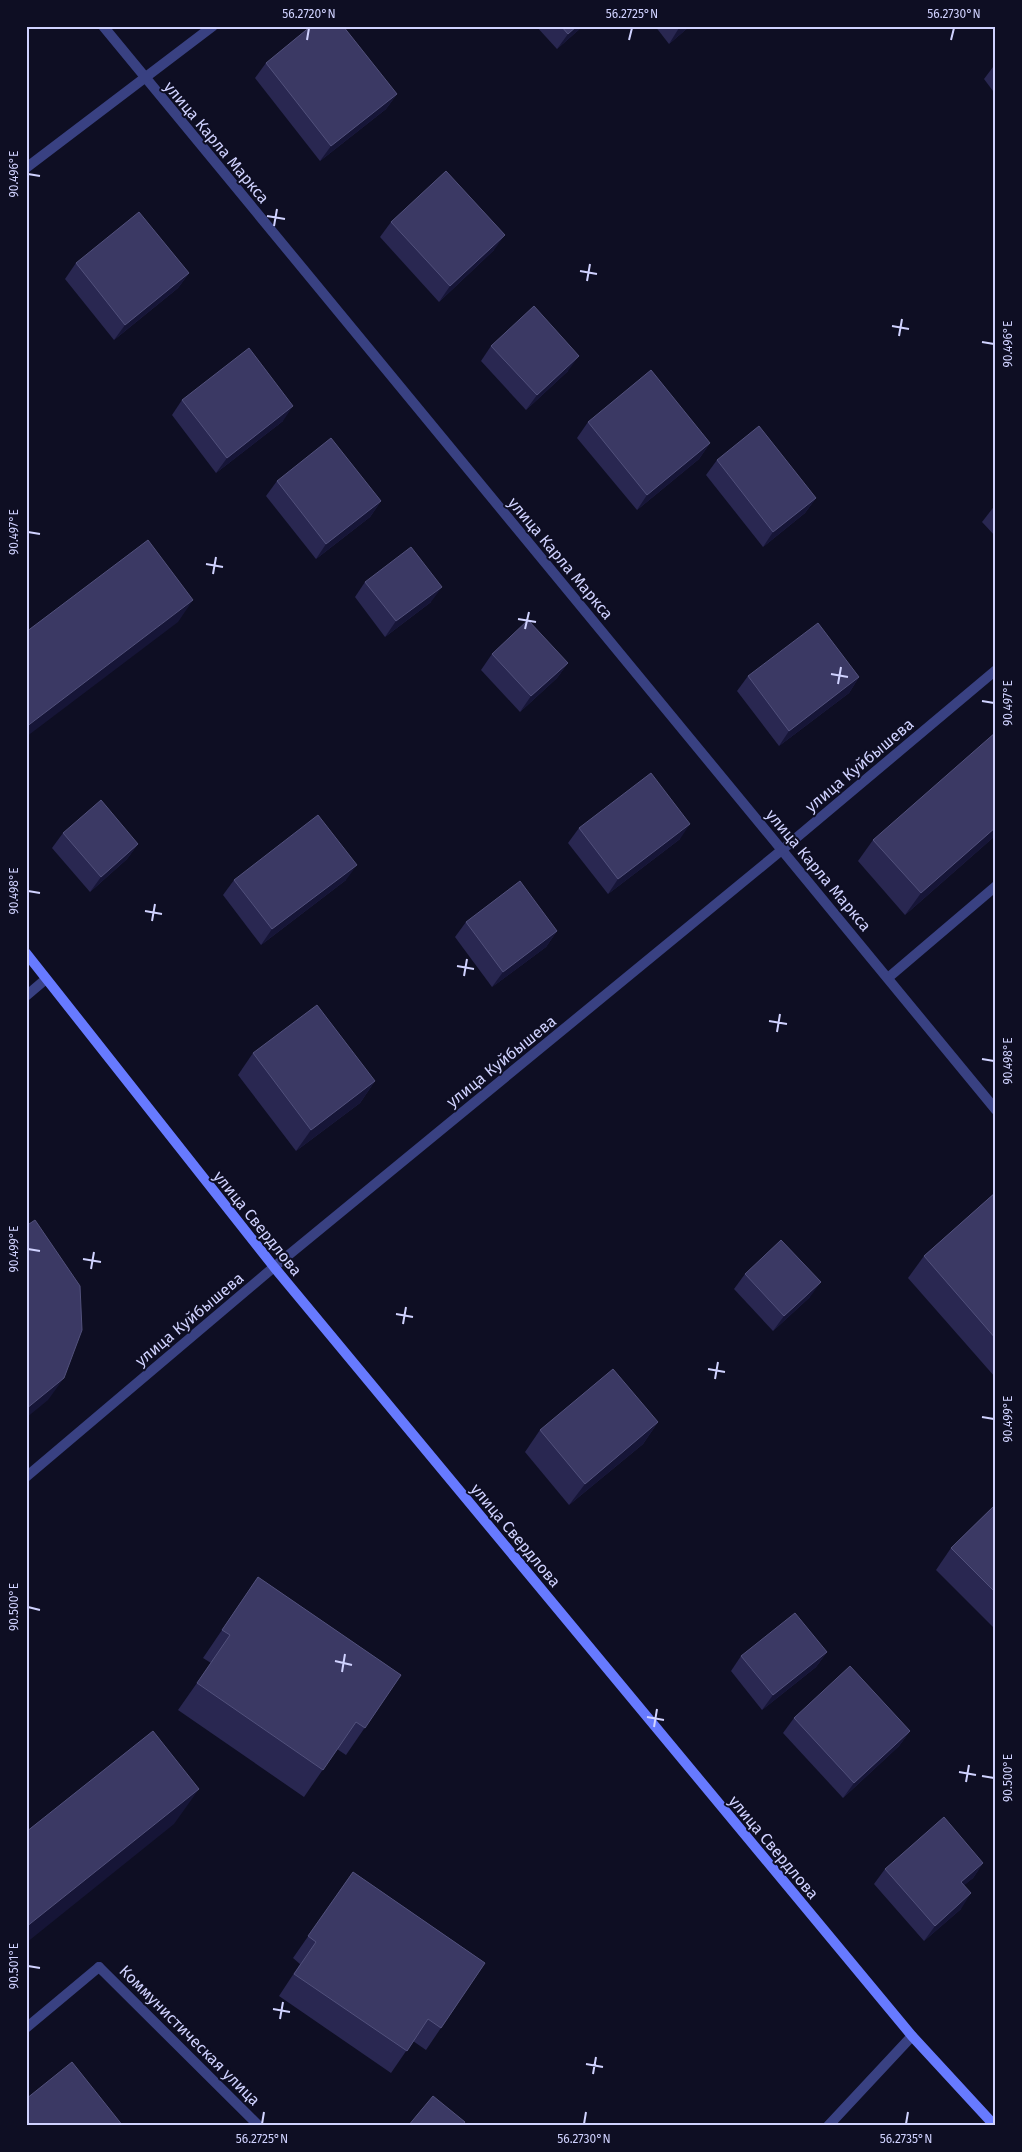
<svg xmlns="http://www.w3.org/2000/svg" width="1022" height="2152" font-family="'Fira Sans',sans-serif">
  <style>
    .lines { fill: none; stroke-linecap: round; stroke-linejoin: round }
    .lane { stroke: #394182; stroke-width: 10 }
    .street { stroke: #394182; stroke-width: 10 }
    .secondary { stroke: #677aff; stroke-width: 10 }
    .wall { fill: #292751 }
    .shaded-wall { fill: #161537 }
    .building { fill: #3b3964; stroke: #52517c }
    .ticks { fill: none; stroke: #d0d2ff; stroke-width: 2 }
    .labels { text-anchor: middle; stroke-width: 4; stroke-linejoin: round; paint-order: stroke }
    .street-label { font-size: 16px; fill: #d0d2ff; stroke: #0e0e23 }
    .neatline { fill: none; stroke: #d0d2ff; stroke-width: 2 }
    .ticks-label { font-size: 12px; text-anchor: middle; fill: #d0d2ff }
  </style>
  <rect width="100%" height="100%" fill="#0e0e23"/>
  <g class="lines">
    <!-- lane -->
    <g class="lane">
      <polyline points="889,977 996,886"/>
      <polyline points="26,996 46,979"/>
      <polyline points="26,2028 99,1967"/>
    </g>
    <!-- street -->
    <g class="street">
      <polyline points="103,26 996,1110"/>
      <polyline points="26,168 213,26"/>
      <polyline points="26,1477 274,1267 783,849 996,670"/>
      <polyline points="99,1967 259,2126"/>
      <polyline points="828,2126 912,2036"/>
    </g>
    <!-- secondary -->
    <polyline class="secondary" points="26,953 274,1267 912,2036 995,2126"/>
  </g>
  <!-- wall -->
  <g class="wall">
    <polygon points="536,26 583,26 557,49"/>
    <polygon points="655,26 690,26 669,44"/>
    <polygon points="266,63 397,94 386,109 320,161 255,78"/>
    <polygon points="996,63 996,95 984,79"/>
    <polygon points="391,222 494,250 439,302 380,237"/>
    <polygon points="76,263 189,273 178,288 114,340 65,279"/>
    <polygon points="491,346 568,371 526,410 481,361"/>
    <polygon points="182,400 283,421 216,473 172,415"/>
    <polygon points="588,422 710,443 699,459 637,510 577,438"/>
    <polygon points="717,460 816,498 805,513 763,547 706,475"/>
    <polygon points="277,481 381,501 370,517 316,559 266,496"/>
    <polygon points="996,504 996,537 982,522"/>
    <polygon points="365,582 431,602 385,637 355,597"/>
    <polygon points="492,654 568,663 557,678 520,712 481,670"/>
    <polygon points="748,676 859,677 849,693 779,746 737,691"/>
    <polygon points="579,828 680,839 608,894 568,843"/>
    <polygon points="63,833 138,844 127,859 90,892 52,848"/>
    <polygon points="996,835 905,915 858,861 873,840"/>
    <polygon points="234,880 346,880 261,945 223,895"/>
    <polygon points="466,922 557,931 546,947 492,987 455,937"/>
    <polygon points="253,1053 375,1081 360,1103 296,1151 238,1075"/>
    <polygon points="996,1192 996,1376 995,1377 908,1278 924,1256"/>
    <polygon points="745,1274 810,1297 773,1331 734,1289"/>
    <polygon points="658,1422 643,1444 569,1505 525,1452 540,1430"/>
    <polygon points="996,1504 996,1630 936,1570 951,1548"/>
    <polygon points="258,1577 401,1675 346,1755 337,1749 304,1797 178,1710 211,1663 203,1658"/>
    <polygon points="827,1652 816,1667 762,1710 731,1671 741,1656"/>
    <polygon points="794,1718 910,1731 899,1746 843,1798 783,1733"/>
    <polygon points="983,1863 973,1878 964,1885 961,1909 924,1941 874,1884 885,1869"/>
    <polygon points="353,1872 485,1963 426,2050 413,2041 391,2073 279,1996 300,1964 293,1958"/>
  </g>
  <!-- shaded-wall -->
  <g class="shaded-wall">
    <polygon points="577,26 583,26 557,49 568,34"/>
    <polygon points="682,26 690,26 669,44 679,28"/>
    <polygon points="397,94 386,109 320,161 331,146"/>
    <polygon points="505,235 494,250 439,302 450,286"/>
    <polygon points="189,273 178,288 114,340 125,325"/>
    <polygon points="579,356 568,371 526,410 537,395"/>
    <polygon points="293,406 283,421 216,473 227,458"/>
    <polygon points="710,443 699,459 637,510 647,495"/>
    <polygon points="816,498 805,513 763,547 773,532"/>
    <polygon points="381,501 370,517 316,559 326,544"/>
    <polygon points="442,587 431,602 385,637 396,621"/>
    <polygon points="193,600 178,622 26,737 26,727"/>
    <polygon points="568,663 557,678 520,712 531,696"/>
    <polygon points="859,677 849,693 779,746 789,731"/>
    <polygon points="690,824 680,839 608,894 618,879"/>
    <polygon points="996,827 996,835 905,915 921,893"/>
    <polygon points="138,844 127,859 90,892 101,877"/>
    <polygon points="357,865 346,880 261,945 272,929"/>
    <polygon points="557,931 546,947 492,987 503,972"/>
    <polygon points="375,1081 360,1103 296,1151 311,1130"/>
    <polygon points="821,1282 810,1297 773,1331 784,1316"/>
    <polygon points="64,1378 48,1400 26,1418 26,1409"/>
    <polygon points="658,1422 643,1444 569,1505 585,1484"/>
    <polygon points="827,1652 816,1667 762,1710 773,1695"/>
    <polygon points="910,1731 899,1746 843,1798 854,1783"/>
    <polygon points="199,1789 174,1824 26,1943 26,1927"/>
    <polygon points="983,1863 973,1878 950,1897 961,1882"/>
    <polygon points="971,1893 961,1909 924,1941 935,1926"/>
  </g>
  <!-- building -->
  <g class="building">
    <polygon points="311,26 343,26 397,94 331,146 266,63"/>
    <polygon points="561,26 577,26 568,34"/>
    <polygon points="446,171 505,235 450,286 391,222"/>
    <polygon points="139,212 189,273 125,325 76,263"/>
    <polygon points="534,306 579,356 537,395 491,346"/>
    <polygon points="249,348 293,406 227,458 182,400"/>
    <polygon points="651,370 710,443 647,495 588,422"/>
    <polygon points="759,426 816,498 773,532 717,460"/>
    <polygon points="331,438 381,501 326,544 277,481"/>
    <polygon points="148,540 193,600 26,727 26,632"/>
    <polygon points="411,547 442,587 396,621 365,582"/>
    <polygon points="528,620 568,663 531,696 492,654"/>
    <polygon points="818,623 859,677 789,731 748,676"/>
    <polygon points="996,732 996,827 921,893 873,840"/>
    <polygon points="651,773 690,824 618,879 579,828"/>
    <polygon points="101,800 138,844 101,877 63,833"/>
    <polygon points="318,815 357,865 272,929 234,880"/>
    <polygon points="520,881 557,931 503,972 466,922"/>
    <polygon points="317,1005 375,1081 311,1130 253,1053"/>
    <polygon points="996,1192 996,1339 924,1256"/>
    <polygon points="35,1220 80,1286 82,1330 64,1378 26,1409 26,1226"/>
    <polygon points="781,1240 821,1282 784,1316 745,1274"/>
    <polygon points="613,1369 658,1422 585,1484 540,1430"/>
    <polygon points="996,1504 996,1593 951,1548"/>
    <polygon points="258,1577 401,1675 365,1728 356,1722 323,1770 197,1683 230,1635 222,1630"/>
    <polygon points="795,1613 827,1652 773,1695 741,1656"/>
    <polygon points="850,1666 910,1731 854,1783 794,1718"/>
    <polygon points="153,1731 199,1789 26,1927 26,1832"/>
    <polygon points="944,1817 983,1863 961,1882 971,1893 935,1926 885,1869"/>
    <polygon points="353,1872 485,1963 441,2028 428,2019 407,2051 294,1974 316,1942 308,1936"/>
    <polygon points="72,2062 123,2126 26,2126 26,2099"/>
    <polygon points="433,2096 465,2122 462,2126 408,2126"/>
  </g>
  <!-- ticks -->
  <path class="ticks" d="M307 40 309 28M629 40 632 28M951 40 954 28M28 174 40 176M267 216 285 219M274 226 277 209M580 271 597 274M587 281 590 264M892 326 909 329M899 336 902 319M982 342 994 344M28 532 40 534M206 564 223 567M213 574 216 557M518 619 536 622M525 629 529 612M831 674 848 677M838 684 841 667M982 701 994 703M28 891 40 893M145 911 162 914M152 921 155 904M457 966 474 969M464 976 467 959M769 1021 787 1024M777 1032 780 1014M982 1059 994 1061M28 1249 40 1251M83 1259 101 1262M91 1269 94 1252M396 1314 413 1317M403 1324 406 1307M708 1369 725 1372M715 1379 718 1362M982 1417 994 1419M28 1607 40 1610M335 1661 352 1665M342 1672 345 1654M647 1717 664 1720M654 1727 657 1709M959 1772 976 1775M982 1776 994 1778M966 1782 969 1765M28 1966 40 1968M273 2009 290 2012M280 2019 283 2002M586 2064 603 2067M593 2074 596 2057M262 2124 264 2112M584 2124 586 2112M906 2124 908 2112"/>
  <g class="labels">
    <!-- street labels -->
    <g class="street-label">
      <text transform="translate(217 142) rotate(50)" y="6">улица Карла Маркса</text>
      <text transform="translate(561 558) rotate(50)" y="6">улица Карла Маркса</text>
      <text transform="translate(859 765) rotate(-40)" y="6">улица Куйбышева</text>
      <text transform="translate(819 870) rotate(50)" y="6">улица Карла Маркса</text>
      <text transform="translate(501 1061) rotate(-39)" y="6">улица Куйбышева</text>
      <text transform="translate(258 1223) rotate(51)" y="6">улица Свердлова</text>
      <text transform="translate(189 1319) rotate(-40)" y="6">улица Куйбышева</text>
      <text transform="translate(516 1535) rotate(50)" y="6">улица Свердлова</text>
      <text transform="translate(774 1847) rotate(50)" y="6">улица Свердлова</text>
      <text transform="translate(190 2035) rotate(45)" y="6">Коммунистическая улица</text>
    </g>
  </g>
  <!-- border -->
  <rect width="1022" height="2152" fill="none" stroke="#0e0e23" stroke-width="55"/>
  <rect x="28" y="28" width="966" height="2096" class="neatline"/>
  <g class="ticks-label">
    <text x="309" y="18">56.2720°N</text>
    <text x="632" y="18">56.2725°N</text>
    <text x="954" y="18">56.2730°N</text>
    <text transform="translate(14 174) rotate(-90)" y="4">90.496°E</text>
    <text transform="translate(1008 344) rotate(-90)" y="4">90.496°E</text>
    <text transform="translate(14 532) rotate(-90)" y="4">90.497°E</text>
    <text transform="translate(1008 703) rotate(-90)" y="4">90.497°E</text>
    <text transform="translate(14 891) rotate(-90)" y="4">90.498°E</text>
    <text transform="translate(1008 1061) rotate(-90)" y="4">90.498°E</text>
    <text transform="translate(14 1249) rotate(-90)" y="4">90.499°E</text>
    <text transform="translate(1008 1419) rotate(-90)" y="4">90.499°E</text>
    <text transform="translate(14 1607) rotate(-90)" y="4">90.500°E</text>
    <text transform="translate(1008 1778) rotate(-90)" y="4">90.500°E</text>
    <text transform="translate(14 1966) rotate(-90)" y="4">90.501°E</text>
    <text x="262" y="2143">56.2725°N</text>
    <text x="584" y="2143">56.2730°N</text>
    <text x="906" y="2143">56.2735°N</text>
  </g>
</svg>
